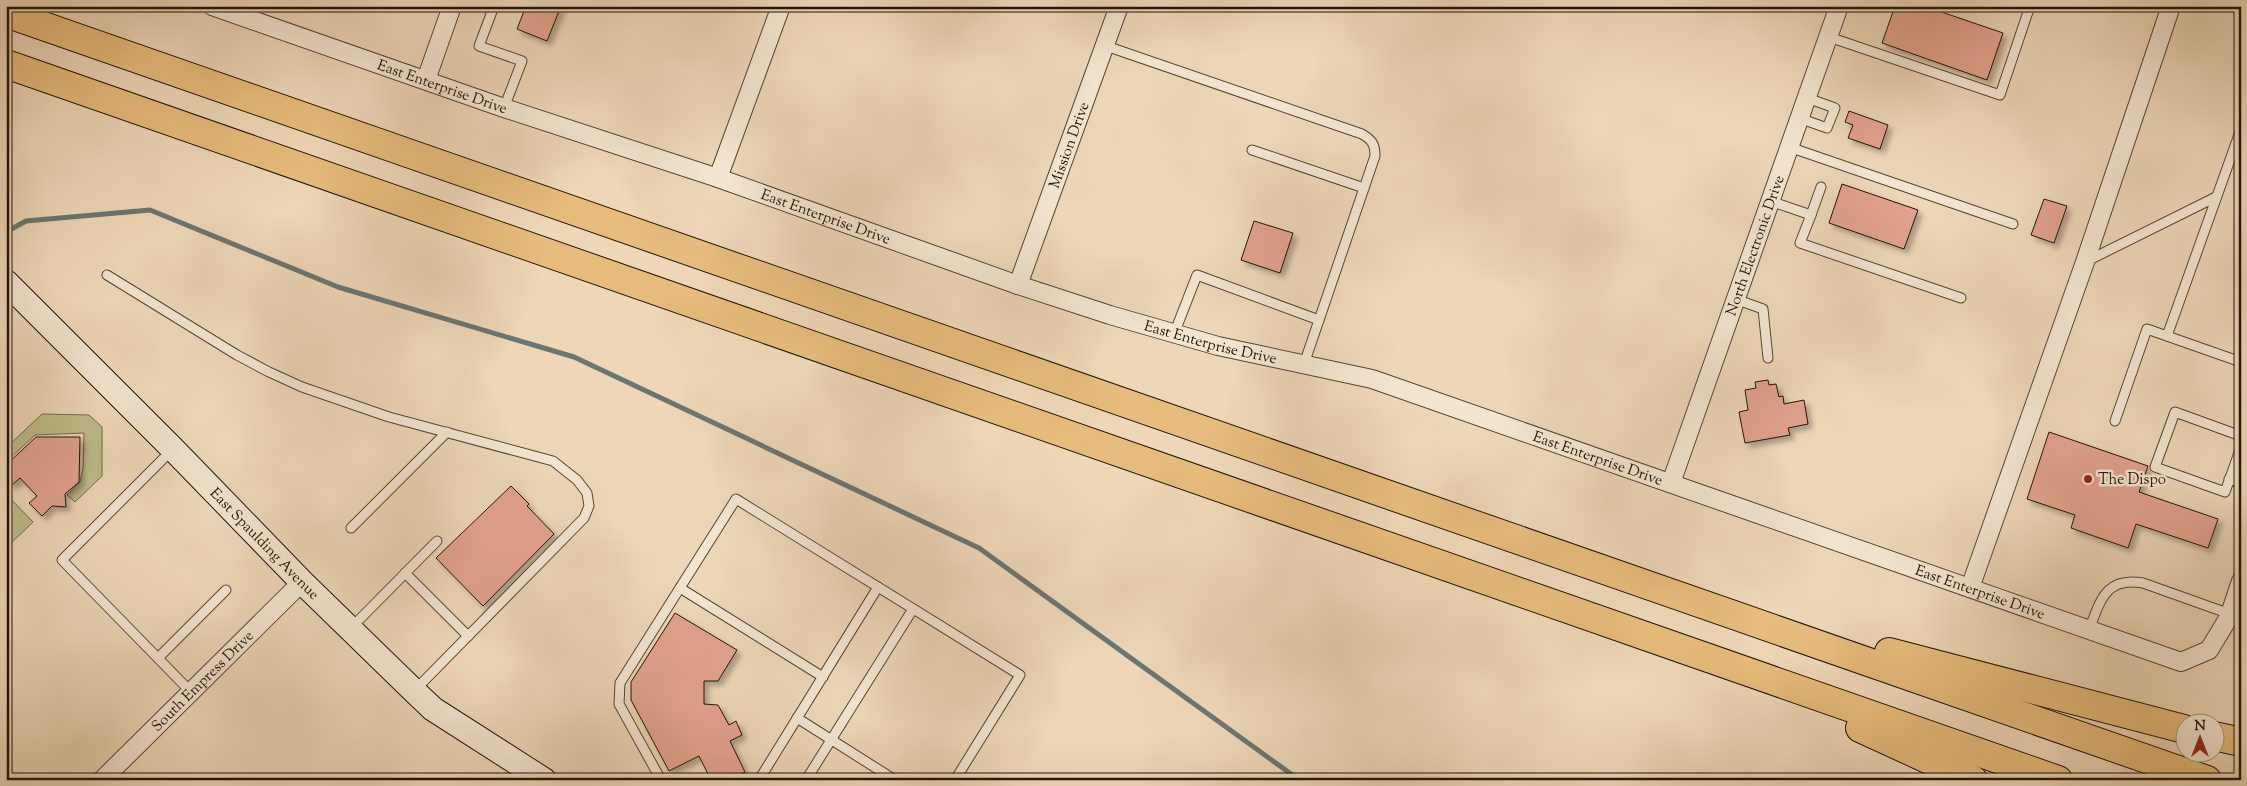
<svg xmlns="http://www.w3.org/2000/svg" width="2247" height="786" font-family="'Sorts Mill Goudy',serif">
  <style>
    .green { fill: #bdbd8a; stroke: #6e6948 }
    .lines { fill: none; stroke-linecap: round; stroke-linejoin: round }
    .stream { stroke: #6b7671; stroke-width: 5 }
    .building { fill: #e2a28d; stroke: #201506; filter: url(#shadow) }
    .lane-casing { stroke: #534632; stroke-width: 11 }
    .street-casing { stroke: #534632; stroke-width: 20 }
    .secondary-casing { stroke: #201506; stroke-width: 26 }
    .highway-casing { stroke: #201506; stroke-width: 30 }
    .lane { stroke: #f3e5d0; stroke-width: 9 }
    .street { stroke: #f3e5d0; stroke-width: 18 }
    .secondary { stroke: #f3e5d0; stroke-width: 24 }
    .highway { stroke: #e6bc7c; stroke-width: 28 }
    .poi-dot { fill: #8f2418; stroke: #f3e5d0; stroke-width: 2 }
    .labels { text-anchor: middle; stroke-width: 5; stroke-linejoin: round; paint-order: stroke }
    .street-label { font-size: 15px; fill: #201506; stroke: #f3e5d0 }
    .poi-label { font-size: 15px; fill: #201506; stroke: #f3e5d0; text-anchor: start }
  </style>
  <defs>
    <filter id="shadow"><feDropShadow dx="4.5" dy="4.5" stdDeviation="2.5" flood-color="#0004"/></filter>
  </defs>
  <rect width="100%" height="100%" fill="#edd7b7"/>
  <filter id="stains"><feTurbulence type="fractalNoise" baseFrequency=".004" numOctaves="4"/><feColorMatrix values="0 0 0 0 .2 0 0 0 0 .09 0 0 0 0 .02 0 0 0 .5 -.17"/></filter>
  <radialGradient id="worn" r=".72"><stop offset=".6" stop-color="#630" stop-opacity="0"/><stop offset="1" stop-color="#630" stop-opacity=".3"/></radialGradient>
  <!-- green -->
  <g class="green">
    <polygon points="42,414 89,415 102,427 102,476 75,502 67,495 80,482 83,468 84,433 35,435 6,462 6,448"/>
    <polygon points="6,494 33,522 8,546 6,543"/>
  </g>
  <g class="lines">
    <!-- stream -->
    <polyline class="stream" points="6,232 26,221 150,210 338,287 574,357 979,548 1291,774 1302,780"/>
  </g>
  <!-- building -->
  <g class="building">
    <polygon points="526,6 561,6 547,41 517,29"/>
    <polygon points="1895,6 1924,6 2003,33 1987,80 1882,43"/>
    <polygon points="1849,111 1888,125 1880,149 1848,138 1853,125 1845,122"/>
    <polygon points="1842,184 1918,210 1904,249 1829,223"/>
    <polygon points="2044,199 2067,206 2054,243 2031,235"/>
    <polygon points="1254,221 1293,233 1280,273 1241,260"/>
    <polygon points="1768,380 1769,385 1776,384 1779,397 1783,396 1784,404 1804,400 1808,424 1788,428 1790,435 1745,443 1739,412 1748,410 1745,390 1756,388 1755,382"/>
    <polygon points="2049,432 2148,466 2139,492 2218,519 2208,548 2136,524 2128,548 2071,528 2075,515 2027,499"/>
    <polygon points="36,437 80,437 79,482 65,494 66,507 52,506 42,516 29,503 37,496 20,478 12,485 6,480 6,465"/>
    <polygon points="511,486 529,504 527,506 554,534 483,606 436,558"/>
    <polygon points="675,613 737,650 718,681 704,681 704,704 718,705 729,725 736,721 742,735 730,741 745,772 731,780 711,780 699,756 669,771 631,700 631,682"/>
  </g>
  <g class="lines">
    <defs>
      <g id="lane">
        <polyline points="494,6 479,46 522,61 504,108"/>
        <polyline points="1829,37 2000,95 2030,6"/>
        <path d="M1106 46 1362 134C1372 140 1375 144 1375 156L1304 364"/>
        <polyline points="1799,118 1827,128 1835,108 1807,98"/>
        <polyline points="1789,147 2013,224"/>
        <polyline points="1252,150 1364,188"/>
        <polyline points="1770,201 1811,215 1821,187"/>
        <polyline points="1811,215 1800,243 1961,298"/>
        <polyline points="2085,262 2216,197"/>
        <polyline points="107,275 237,355 269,372 302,387 389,417 553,461 577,480 587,493 589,506 584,518 414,691"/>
        <polyline points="1735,299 1763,309 1768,358"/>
        <polyline points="1174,334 1197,275 1319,320"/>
        <polyline points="2167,336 2241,129"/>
        <polyline points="2115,421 2147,329 2241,362"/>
        <polyline points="2241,436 2175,412 2155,467 2225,492 2241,447"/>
        <polyline points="173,449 62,560 191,692"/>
        <polyline points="2229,479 2241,483"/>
        <polyline points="351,528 447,432"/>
        <polyline points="405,573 468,636"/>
        <polyline points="680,588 823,677"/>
        <polyline points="350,629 437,541"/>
        <path d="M2089 630C2100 602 2105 576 2143 583L2230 614"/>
        <polyline points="158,658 226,590"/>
        <polyline points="797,718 895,780"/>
        <polyline points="661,780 619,704 620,683 736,499 1020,675 955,780"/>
        <polyline points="759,780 878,587"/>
        <polyline points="806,780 913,609"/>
      </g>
      <g id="street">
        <path id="s1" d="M212 6 504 108 718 178 1018 285 1110 315 1218 346 1372 379 2181 662 2209 650 2229 617 2241 581"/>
        <polyline points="426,80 452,6"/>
        <polyline points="718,178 781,6"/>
        <path id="s2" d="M1018 285 1119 6"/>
        <path id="s3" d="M1671 483 1839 6"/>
        <polyline points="1970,588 2085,262 2171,6"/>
        <path id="s4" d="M102 780 302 582"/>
      </g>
      <g id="secondary">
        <path id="s5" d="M6 282 173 449 302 582 414 691 433 709 544 780"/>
      </g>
      <g id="highway">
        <polyline points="6,13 2207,780"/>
        <polyline points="6,64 2058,780"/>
        <polyline points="1889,652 2184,729"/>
        <polyline points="1860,728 1973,780"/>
        <polyline points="2214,736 2241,742"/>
      </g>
    </defs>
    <!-- lane casing -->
    <use href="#lane" class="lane-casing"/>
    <!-- street casing -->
    <use href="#street" class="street-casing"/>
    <!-- secondary casing -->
    <use href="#secondary" class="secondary-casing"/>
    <!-- highway casing -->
    <use href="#highway" class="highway-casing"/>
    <!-- lane -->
    <use href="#lane" class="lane"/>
    <!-- street -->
    <use href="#street" class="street"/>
    <!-- secondary -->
    <use href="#secondary" class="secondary"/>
    <!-- highway -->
    <use href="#highway" class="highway"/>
  </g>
  <!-- markers -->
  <circle class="poi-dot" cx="2088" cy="479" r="5"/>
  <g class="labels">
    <!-- street labels -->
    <g class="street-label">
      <text dy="5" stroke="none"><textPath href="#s1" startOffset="244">East Enterprise Drive</textPath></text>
      <text dy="5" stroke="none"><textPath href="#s2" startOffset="149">Mission Drive</textPath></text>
      <text dy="5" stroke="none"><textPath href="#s1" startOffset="649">East Enterprise Drive</textPath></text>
      <text dy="5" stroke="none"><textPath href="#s3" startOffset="252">North Electronic Drive</textPath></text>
      <text dy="5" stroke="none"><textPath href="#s1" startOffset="1054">East Enterprise Drive</textPath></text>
      <text dy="5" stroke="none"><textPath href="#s1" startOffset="1459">East Enterprise Drive</textPath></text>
      <text dy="5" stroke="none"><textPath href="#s5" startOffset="368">East Spaulding Avenue</textPath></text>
      <text dy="5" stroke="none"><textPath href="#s1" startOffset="1864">East Enterprise Drive</textPath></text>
      <text dy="5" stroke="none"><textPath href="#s4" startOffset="141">South Empress Drive</textPath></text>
    </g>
    <!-- poi labels -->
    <g class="poi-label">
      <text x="2098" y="484">The Dispo</text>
    </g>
  </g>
  <!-- margin -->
  <rect width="2247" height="786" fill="none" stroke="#edd7b7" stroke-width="25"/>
  <rect x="8" y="8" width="2232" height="771" fill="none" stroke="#201506" stroke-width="2.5"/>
  <rect x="12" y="12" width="2222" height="761" fill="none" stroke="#201506"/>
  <!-- north arrow -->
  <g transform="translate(2200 738)"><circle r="24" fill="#f3e5d0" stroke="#9f927f"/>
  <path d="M0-4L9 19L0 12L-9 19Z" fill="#8f2418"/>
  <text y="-8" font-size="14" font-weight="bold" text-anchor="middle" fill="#201506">N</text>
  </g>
  <rect width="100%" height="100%" filter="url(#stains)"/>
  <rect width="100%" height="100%" fill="url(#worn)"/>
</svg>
